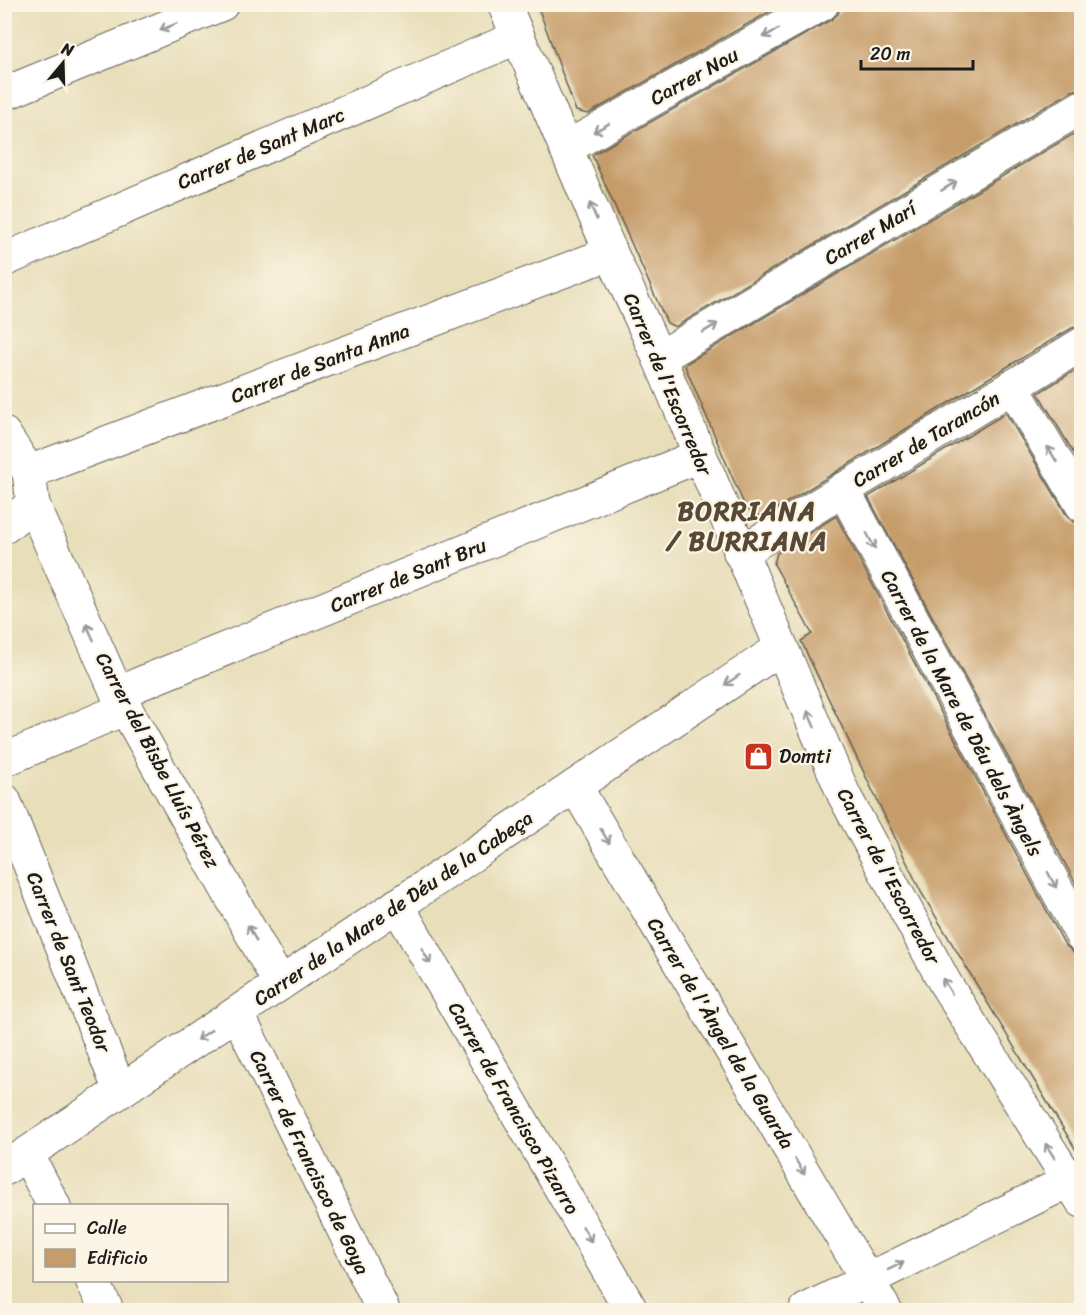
<svg xmlns="http://www.w3.org/2000/svg" width="1086" height="1315" font-family="Sriracha,sans-serif">
  <style>
    .building { fill: #c69d6a }
    .lines { fill: none; stroke-linecap: round; stroke-linejoin: round }
    .minor-casing { stroke: #636053; stroke-width: 35 }
    .minor { stroke: #fff; stroke-width: 33 }
    .oneway { stroke: #999 }
    .labels { text-anchor: middle; stroke-width: 4.5; stroke-linejoin: round; paint-order: stroke }
    .street-label { font-size: 20px; fill: #1c1c1c; stroke: #fcf5e5 }
    .poi-label { font-size: 20px; fill: #1c1c1c; stroke: #fcf5e5; text-anchor: start }
    .district-label { font-size: 26px; font-weight: bold; letter-spacing: 1.5px; fill: #584937; stroke: #fcf5e5 }
  </style>
  <rect width="100%" height="100%" fill="#fcf5e5"/>
  <filter id="ink" filterUnits="userSpaceOnUse"><feTurbulence type="fractalNoise" baseFrequency=".0167" numOctaves="2"/><feDisplacementMap in="SourceGraphic" scale="12" xChannelSelector="R" yChannelSelector="G"/><feConvolveMatrix kernelMatrix="1 2 1 2 8 2 1 2 1" color-interpolation-filters="sRGB"/></filter>
  <filter id="wash" filterUnits="userSpaceOnUse"><feTurbulence type="fractalNoise" baseFrequency=".008" numOctaves="4" result="noise"/><feDisplacementMap in="SourceGraphic" scale="24" xChannelSelector="R" yChannelSelector="G"/><feGaussianBlur stdDeviation="1.35" result="paint"/><feColorMatrix in="noise" values="0 0 0 0 0 0 0 0 0 0 0 0 0 0 0 0 0 1.4 0 .05"/><feComposite in="paint" operator="in"/></filter>
  <g filter="url(#wash)">
    <rect width="100%" height="100%" fill="#e8deba"/>
    <g id="blocks">
      <!-- building -->
      <g class="building">
        <polygon points="537,4 783,4 588,114 576,111"/>
        <polygon points="841,4 1082,4 1082,88 1072,91 675,327 667,323 592,155 831,20 838,14"/>
        <polygon points="1082,129 1082,325 1072,328 1002,370 763,517 746,509 685,366 687,363"/>
        <polygon points="1082,366 1082,467 1038,393"/>
        <polygon points="1006,413 1066,514 1072,521 1082,524 1082,895 868,497"/>
        <polygon points="836,516 1065,945 1073,952 1082,955 1082,1160 921,892 801,641 812,634 774,564 777,553"/>
      </g>
    </g>
  </g>
  <g filter="url(#ink)">
    <use href="#blocks" fill-opacity="0" stroke="#636053" stroke-width="1.5"/>
    <g class="lines">
      <defs>
        <g id="minor">
          <polyline points="504,4 611,253 659,358 844,795 945,983 1082,1201"/>
          <polyline points="4,94 222,4"/>
          <polyline points="566,148 822,4"/>
          <polyline points="4,260 518,37"/>
          <polyline points="659,358 1082,107"/>
          <polyline points="1012,386 1082,505"/>
          <polyline points="4,434 29,472 33,504 117,693 280,984"/>
          <polyline points="29,472 611,253"/>
          <polyline points="843,489 1082,936"/>
          <polyline points="4,527 33,504"/>
          <polyline points="740,553 1082,344"/>
          <polyline points="117,693 699,456"/>
          <polyline points="4,760 126,708"/>
          <polyline points="575,786 885,1310"/>
          <polyline points="4,800 120,1091"/>
          <polyline points="397,905 631,1310"/>
          <polyline points="237,1013 383,1310"/>
          <polyline points="27,1154 54,1206"/>
          <polyline points="4,1169 781,648"/>
          <polyline points="92,1280 107,1310"/>
          <polyline points="806,1310 1069,1181"/>
        </g>
      </defs>
      <!-- minor casing -->
      <use href="#minor" class="minor-casing"/>
      <!-- minor -->
      <use href="#minor" class="minor"/>
    </g>
    <!-- one-way arrows -->
    <defs><path id="oneway-shaft" d="M-6 0H5M1.5-3L5.5 0L1.5 3" fill="none" stroke-width="1.6" stroke-linecap="round" stroke-linejoin="round" transform="scale(1.5)"/></defs>
    <g class="oneway">
      <use href="#oneway-shaft" transform="translate(168 27) rotate(158)"/>
      <use href="#oneway-shaft" transform="translate(771 33) rotate(151)"/>
      <use href="#oneway-shaft" transform="translate(601 128) rotate(151)"/>
      <use href="#oneway-shaft" transform="translate(949 186) rotate(-31)"/>
      <use href="#oneway-shaft" transform="translate(593 211) rotate(-113)"/>
      <use href="#oneway-shaft" transform="translate(710 328) rotate(-31)"/>
      <use href="#oneway-shaft" transform="translate(1052 454) rotate(-121)"/>
      <use href="#oneway-shaft" transform="translate(871 541) rotate(62)"/>
      <use href="#oneway-shaft" transform="translate(90 632) rotate(-114)"/>
      <use href="#oneway-shaft" transform="translate(732 680) rotate(146)"/>
      <use href="#oneway-shaft" transform="translate(811 719) rotate(-113)"/>
      <use href="#oneway-shaft" transform="translate(605 836) rotate(59)"/>
      <use href="#oneway-shaft" transform="translate(1052 880) rotate(62)"/>
      <use href="#oneway-shaft" transform="translate(252 933) rotate(-119)"/>
      <use href="#oneway-shaft" transform="translate(426 956) rotate(60)"/>
      <use href="#oneway-shaft" transform="translate(947 986) rotate(-121)"/>
      <use href="#oneway-shaft" transform="translate(204 1035) rotate(146)"/>
      <use href="#oneway-shaft" transform="translate(1050 1151) rotate(-122)"/>
      <use href="#oneway-shaft" transform="translate(800 1167) rotate(59)"/>
      <use href="#oneway-shaft" transform="translate(587 1234) rotate(60)"/>
      <use href="#oneway-shaft" transform="translate(896 1266) rotate(-26)"/>
    </g>
  </g>
  <!-- icons -->
  <defs>
    <symbol id="shop-square" viewBox="-11 -11 22 22"><rect x="-9" y="-9" width="18" height="18" rx="4" fill="#c8321e" stroke="#fcf5e5"/><path d="M-5-2.5h2.3a2.7 3.5 0 0 1 5.4 0H5L5.5 6h-11ZM-1.5-2.5h3a1.5 2.3 0 0 0-3 0Z" fill="#fff"/></symbol>
  </defs>
  <g fill-rule="evenodd">
    <use href="#shop-square" x="742" y="740" width="33" height="33"/>
  </g>
  <g class="labels">
    <!-- street labels -->
    <g class="street-label">
      <text transform="translate(694 76) rotate(-29)" y="7">Carrer Nou</text>
      <text transform="translate(261 148) rotate(-23)" y="7">Carrer de Sant Marc</text>
      <text transform="translate(870 233) rotate(-31)" y="7">Carrer Marí</text>
      <text transform="translate(320 363) rotate(-21)" y="7">Carrer de Santa Anna</text>
      <text transform="translate(668 384) rotate(67)" y="7">Carrer de l'Escorredor</text>
      <text transform="translate(926 439) rotate(-31)" y="7">Carrer de Tarancón</text>
      <text transform="translate(408 575) rotate(-22)" y="7">Carrer de Sant Bru</text>
      <text transform="translate(962 713) rotate(62)" y="7">Carrer de la Mare de Déu dels Àngels</text>
      <text transform="translate(158 760) rotate(62)" y="7">Carrer del Bisbe Lluís Pérez</text>
      <text transform="translate(889 876) rotate(62)" y="7">Carrer de l'Escorredor</text>
      <text transform="translate(393 908) rotate(-34)" y="7">Carrer de la Mare de Déu de la Cabeça</text>
      <text transform="translate(69 962) rotate(68)" y="7">Carrer de Sant Teodor</text>
      <text transform="translate(721 1033) rotate(59)" y="7">Carrer de l'Àngel de la Guarda</text>
      <text transform="translate(514 1108) rotate(60)" y="7">Carrer de Francisco Pizarro</text>
      <text transform="translate(310 1162) rotate(64)" y="7">Carrer de Francisco de Goya</text>
    </g>
    <!-- poi labels -->
    <g class="poi-label">
      <text x="779" y="763">Domti</text>
    </g>
    <!-- district labels -->
    <g class="district-label">
      <text x="747" y="520">BORRIANA<tspan x="747" dy="30">/ BURRIANA</tspan></text>
    </g>
  </g>
  <!-- margin -->
  <rect width="1086" height="1315" fill="none" stroke="#fcf5e5" stroke-width="24"/>
  <!-- legend -->
  <rect x="33" y="1204" width="195" height="78" fill="#fcf5e5" stroke="#a29e95" stroke-width="1.5"/>
  <rect x="45" y="1224" width="30" height="9" fill="#ffffff" stroke="#a29e95" stroke-width="1.5"/>
  <text x="87" y="1234" font-size="18" fill="#1c1c1c">Calle</text>
  <rect x="45" y="1249" width="30" height="18" fill="#c69d6a" stroke="#a29e95" stroke-width="1.5"/>
  <text x="87" y="1264" font-size="18" fill="#1c1c1c">Edificio</text>
  <!-- north arrow -->
  <g transform="translate(63 63) rotate(19)" stroke="#fcf5e5" stroke-width="4.5" paint-order="stroke">
  <path d="M0-4.5L10 22L0 15L-10 22Z" fill="#1c1c1c"/>
  <text y="-9" font-size="16" font-weight="bold" text-anchor="middle" fill="#1c1c1c">N</text>
  </g>
  <!-- scale -->
  <path d="M861 60v9h112v-9" fill="none" stroke="#1c1c1c" stroke-width="3"/>
  <text x="870" y="60" font-size="18" fill="#1c1c1c" stroke="#fcf5e5" stroke-width="4.5" paint-order="stroke">20 m</text>
</svg>
